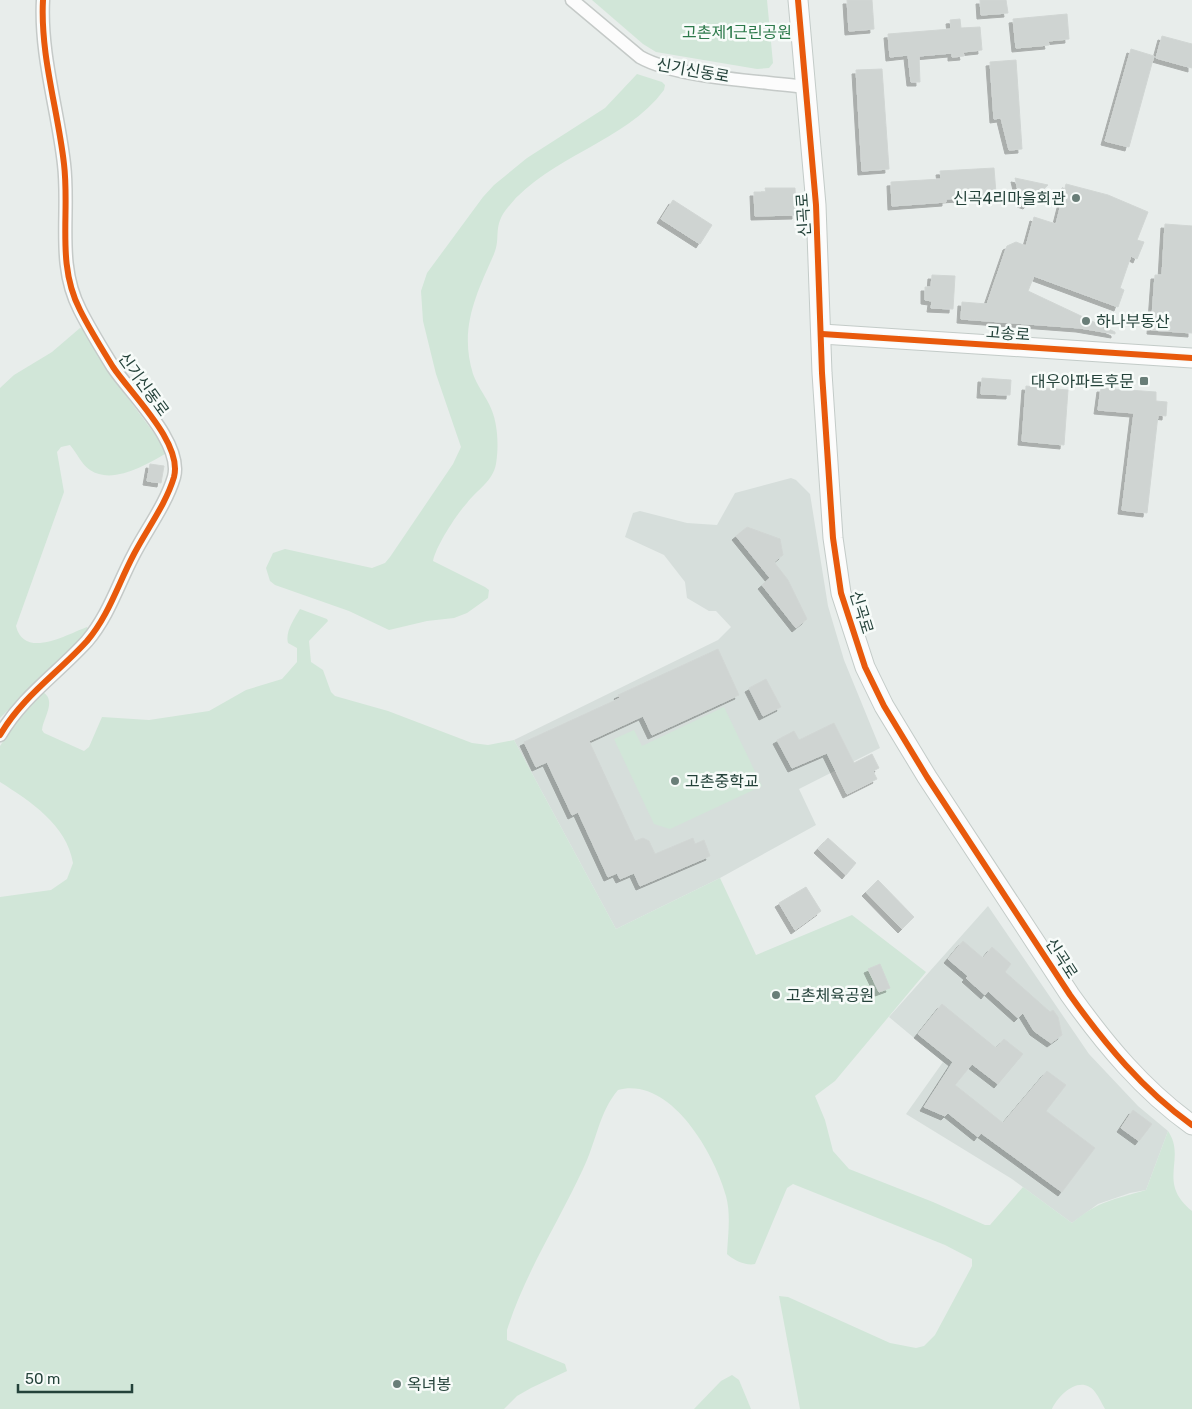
<svg xmlns="http://www.w3.org/2000/svg" width="1192" height="1409" font-family="Rubik,'Noto Sans KR',sans-serif">
  <style>
    .built { fill: #d6dedb }
    .green { fill: #d1e6d8 }
    .building { fill: #cfd4d2; stroke: #d1d6d4; filter: url(#shadow) }
    .lines { fill: none; stroke-linecap: round; stroke-linejoin: round }
    .street-casing { stroke: #c5cac8; stroke-width: 15 }
    .secondary-casing { stroke: #c3cbc8; stroke-width: 21 }
    .street { stroke: #fcfcfc; stroke-width: 12 }
    .secondary { stroke: #fcfcfc; stroke-width: 19 }
    .cycleway-casing { stroke: #f7fbf9; stroke-width: 9 }
    .cycleway { stroke: #e8590c; stroke-width: 6 }
    .poi-dot { fill: #697e78; stroke: #f7fbf9; stroke-width: 2 }
    .labels { text-anchor: middle; stroke-width: 5; stroke-linejoin: round; paint-order: stroke }
    .park-label { font-size: 16px; fill: #2d7a4b; stroke: #f7fbf9 }
    .street-label { font-size: 16px; fill: #24423a; stroke: #f7fbf9 }
    .poi-label { font-size: 16px; fill: #24423a; stroke: #f7fbf9; text-anchor: start }
  </style>
  <defs>
    <filter id="shadow"><feDropShadow dx="-4" dy="4" stdDeviation="0" flood-color="#0004"/></filter>
  </defs>
  <rect width="100%" height="100%" fill="#e8edeb"/>
  <!-- built -->
  <g class="built">
    <polygon points="791,478 796,480 810,494 828,606 844,660 880,748 799,789 816,825 720,878 616,929 514,740 718,640 731,627 716,611 709,611 687,598 685,582 664,555 625,537 633,513 640,511 687,523 717,525 735,493"/>
    <polygon points="988,906 1089,1054 1138,1106 1168,1131 1146,1190 1130,1193 1098,1204 1072,1223 1012,1179 906,1114 943,1062 889,1017"/>
  </g>
  <!-- green -->
  <g class="green">
    <polygon points="592,0 767,0 773,63 769,68 757,69 656,52 643,44"/>
    <path d="M637 74 662 82 665 85 664 90C624 144 546 156 505 211 493 228 501 238 494 254 476 295 459 328 473 374 477 385 484 394 489 404 498 421 499 445 496 464 493 481 477 490 467 503 456 515 436 546 433 561L485 587 489 590 488 598 467 613 454 618 427 621 389 630 349 611 275 585 270 581 266 568 273 553 285 549 372 568 385 563 390 557 453 464 461 447 436 374 423 321 421 291 427 273 483 197 494 185 527 158 605 108Z"/>
    <path d="M80 328 83 329 113 378 159 440 165 454C146 465 112 485 90 470 81 464 77 453 70 445L61 447 57 452 64 492 16 626C24 660 68 634 87 627L89 630 0 718V388L14 375 52 352Z"/>
    <path d="M300 609 327 619 328 621 309 641 311 662 323 670 331 692 335 696 388 711 472 743 488 745 514 740 616 929 720 878 756 955 852 915 926 972 835 1081 815 1096 825 1120 833 1151 849 1169 933 1202 985 1225H990L1023 1187 1072 1223C1100 1200 1113 1200 1146 1190L1168 1131C1187 1159 1156 1182 1192 1211V1409H1105C1102 1404 1099 1397 1095 1392 1081 1374 1059 1394 1052 1409H800L779 1296 788 1297 890 1343 916 1348 924 1346 935 1335 972 1266V1259L945 1245 793 1184 787 1188 755 1264C746 1266 733 1260 727 1254 728 1234 731 1215 726 1196 715 1155 671 1076 618 1090 599 1112 596 1143 583 1169 558 1223 525 1273 507 1330V1340L565 1364 567 1371 531 1388 517 1396 504 1409H0V897L51 890 67 879 73 863C67 825 30 801 0 782V746L23 711 43 692C57 701 43 718 42 730L44 733 84 751 89 747 102 717 149 720 209 711 246 690 282 679 297 662V648L288 643C285 632 294 619 300 609Z"/>
    <polygon points="724,707 762,786 670,829 654,824 614,739 634,730 642,746"/>
    <polygon points="732,1375 739,1380 751,1409 694,1409 721,1381"/>
  </g>
  <!-- building -->
  <g class="building">
    <polygon points="847,0 872,0 874,29 849,31"/>
    <polygon points="980,0 1006,0 1008,13 981,15"/>
    <polygon points="1067,14 1069,39 1048,41 1049,45 1016,48 1013,19"/>
    <polygon points="960,19 961,28 980,27 982,50 963,52 964,56 952,57 952,53 919,56 920,82 911,82 908,55 890,57 888,34 951,29 950,20"/>
    <polygon points="1162,36 1192,44 1192,68 1156,58"/>
    <polygon points="1131,49 1154,56 1129,147 1105,141"/>
    <polygon points="1016,60 1022,149 1009,150 1001,118 994,119 990,62"/>
    <polygon points="882,69 889,169 862,171 856,70"/>
    <polygon points="994,168 996,193 975,194 975,197 946,199 946,202 892,206 891,182 941,179 940,171"/>
    <polygon points="1015,178 1048,185 1027,205 1021,203"/>
    <polygon points="1066,184 1108,195 1148,212 1137,240 1144,242 1137,259 1131,256 1120,288 1124,290 1118,307 1034,276 1028,291 1115,332 1115,334 1080,328 961,319 962,302 987,304 1007,246 1016,242 1026,246 1034,217 1056,224"/>
    <polygon points="765,188 795,188 796,215 755,216 754,192 766,192"/>
    <polygon points="673,200 712,225 700,244 661,219"/>
    <polygon points="1165,224 1192,226 1192,333 1151,330 1155,275 1162,275"/>
    <polygon points="932,275 955,276 953,309 931,308 932,301 925,300 925,287 931,287"/>
    <polygon points="982,378 1011,380 1010,395 981,394"/>
    <polygon points="1026,386 1068,390 1064,445 1022,441"/>
    <polygon points="1101,388 1156,392 1156,401 1167,402 1166,416 1158,415 1147,513 1122,510 1134,413 1098,410"/>
    <polygon points="150,464 164,466 161,483 147,481"/>
    <polygon points="747,527 780,539 783,555 774,562 788,580 807,619 796,628 762,585 770,578 736,536"/>
    <polygon points="718,649 739,695 652,735 643,716 589,741 635,841 643,838 649,841 655,854 693,838 695,844 704,840 710,856 640,886 634,873 620,879 617,873 608,877 578,812 572,815 547,762 536,767 524,742 620,698 618,695"/>
    <polygon points="766,679 781,707 763,716 749,688"/>
    <polygon points="834,723 854,763 872,754 879,768 873,771 877,779 847,794 827,753 792,768 777,740 794,731 799,740"/>
    <polygon points="828,838 856,863 846,875 818,849"/>
    <polygon points="878,880 914,917 902,929 866,892"/>
    <polygon points="806,887 821,911 795,930 779,903"/>
    <polygon points="963,941 983,958 992,947 1011,964 1005,972 1050,1012 1053,1010 1058,1017 1062,1035 1051,1043 1034,1031 1023,1013 1018,1018 988,991 985,995 966,978 968,976 948,959"/>
    <polygon points="880,964 890,988 879,992 868,969"/>
    <polygon points="942,1004 996,1048 1004,1039 1023,1054 998,1084 972,1064 955,1085 1003,1123 1047,1071 1066,1085 1046,1111 1095,1148 1062,1192 981,1133 978,1137 948,1113 945,1116 924,1107 953,1062 918,1034"/>
    <polygon points="1133,1110 1152,1124 1139,1141 1121,1128"/>
  </g>
  <g class="lines">
    <defs>
      <g id="street">
        <path d="M572 0 640 57C677 78 761 81 805 87"/>
        <path d="M0 735C22 697 58 673 87 641 109 615 118 584 134 554 147 529 166 504 174 477 183 443 131 394 113 367 102 349 90 330 80 310 56 264 70 214 64 164 58 110 40 55 43 0"/>
      </g>
      <g id="secondary">
        <path d="M798 0 816 205 822 373 833 538 841 593 865 667 884 706 927 777 1070 995C1105 1044 1143 1090 1192 1125"/>
        <polyline points="822,334 1192,358"/>
      </g>
    </defs>
    <!-- street casing -->
    <use href="#street" class="street-casing"/>
    <!-- secondary casing -->
    <use href="#secondary" class="secondary-casing"/>
    <!-- street -->
    <use href="#street" class="street"/>
    <!-- secondary -->
    <use href="#secondary" class="secondary"/>
    <defs>
      <g id="cycleway">
        <path d="M798 0 816 205 822 373 833 538 841 593 865 667 884 706 927 777 1070 995C1105 1044 1143 1090 1192 1125"/>
        <polyline points="822,334 1192,358"/>
        <path d="M0 735C22 697 58 673 87 641 109 615 118 584 134 554 147 529 166 504 174 477 183 443 131 394 113 367 102 349 90 330 80 310 56 264 70 214 64 164 58 110 40 55 43 0"/>
      </g>
    </defs>
    <!-- cycleway casing -->
    <use href="#cycleway" class="cycleway-casing"/>
    <!-- cycleway -->
    <use href="#cycleway" class="cycleway"/>
  </g>
  <!-- markers -->
  <g class="poi-dot">
    <circle cx="1076" cy="198" r="5"/>
    <circle cx="1086" cy="321" r="5"/>
    <rect x="1139" y="376" width="10" height="10" rx="2.5"/>
    <circle cx="675" cy="781" r="5"/>
    <circle cx="776" cy="995" r="5"/>
    <circle cx="397" cy="1384" r="5"/>
  </g>
  <g class="labels">
    <!-- park labels -->
    <g class="park-label">
      <text x="737" y="38">고촌제1근린공원</text>
    </g>
    <!-- street labels -->
    <g class="street-label">
      <text transform="translate(693 70) rotate(10)" y="6">신기신동로</text>
      <text transform="translate(803 215) rotate(-94)" y="6">신곡로</text>
      <text transform="translate(1008 333) rotate(4)" y="6">고송로</text>
      <text transform="translate(144 384) rotate(54)" y="6">신기신동로</text>
      <text transform="translate(862 612) rotate(73)" y="6">신곡로</text>
      <text transform="translate(1062 958) rotate(57)" y="6">신곡로</text>
    </g>
    <!-- poi labels -->
    <g class="poi-label">
      <text x="1066" y="204" text-anchor="end">신곡4리마을회관</text>
      <text x="1096" y="327">하나부동산</text>
      <text x="1134" y="387" text-anchor="end">대우아파트후문</text>
      <text x="685" y="787">고촌중학교</text>
      <text x="786" y="1001">고촌체육공원</text>
      <text x="407" y="1390">옥녀봉</text>
    </g>
  </g>
  <!-- scale -->
  <path d="M18 1384v8h114v-8" fill="none" stroke="#24423a" stroke-width="2.5"/>
  <text x="25" y="1384" font-size="15" fill="#24423a" stroke="#f7fbf9" stroke-width="4" paint-order="stroke">50 m</text>
</svg>
